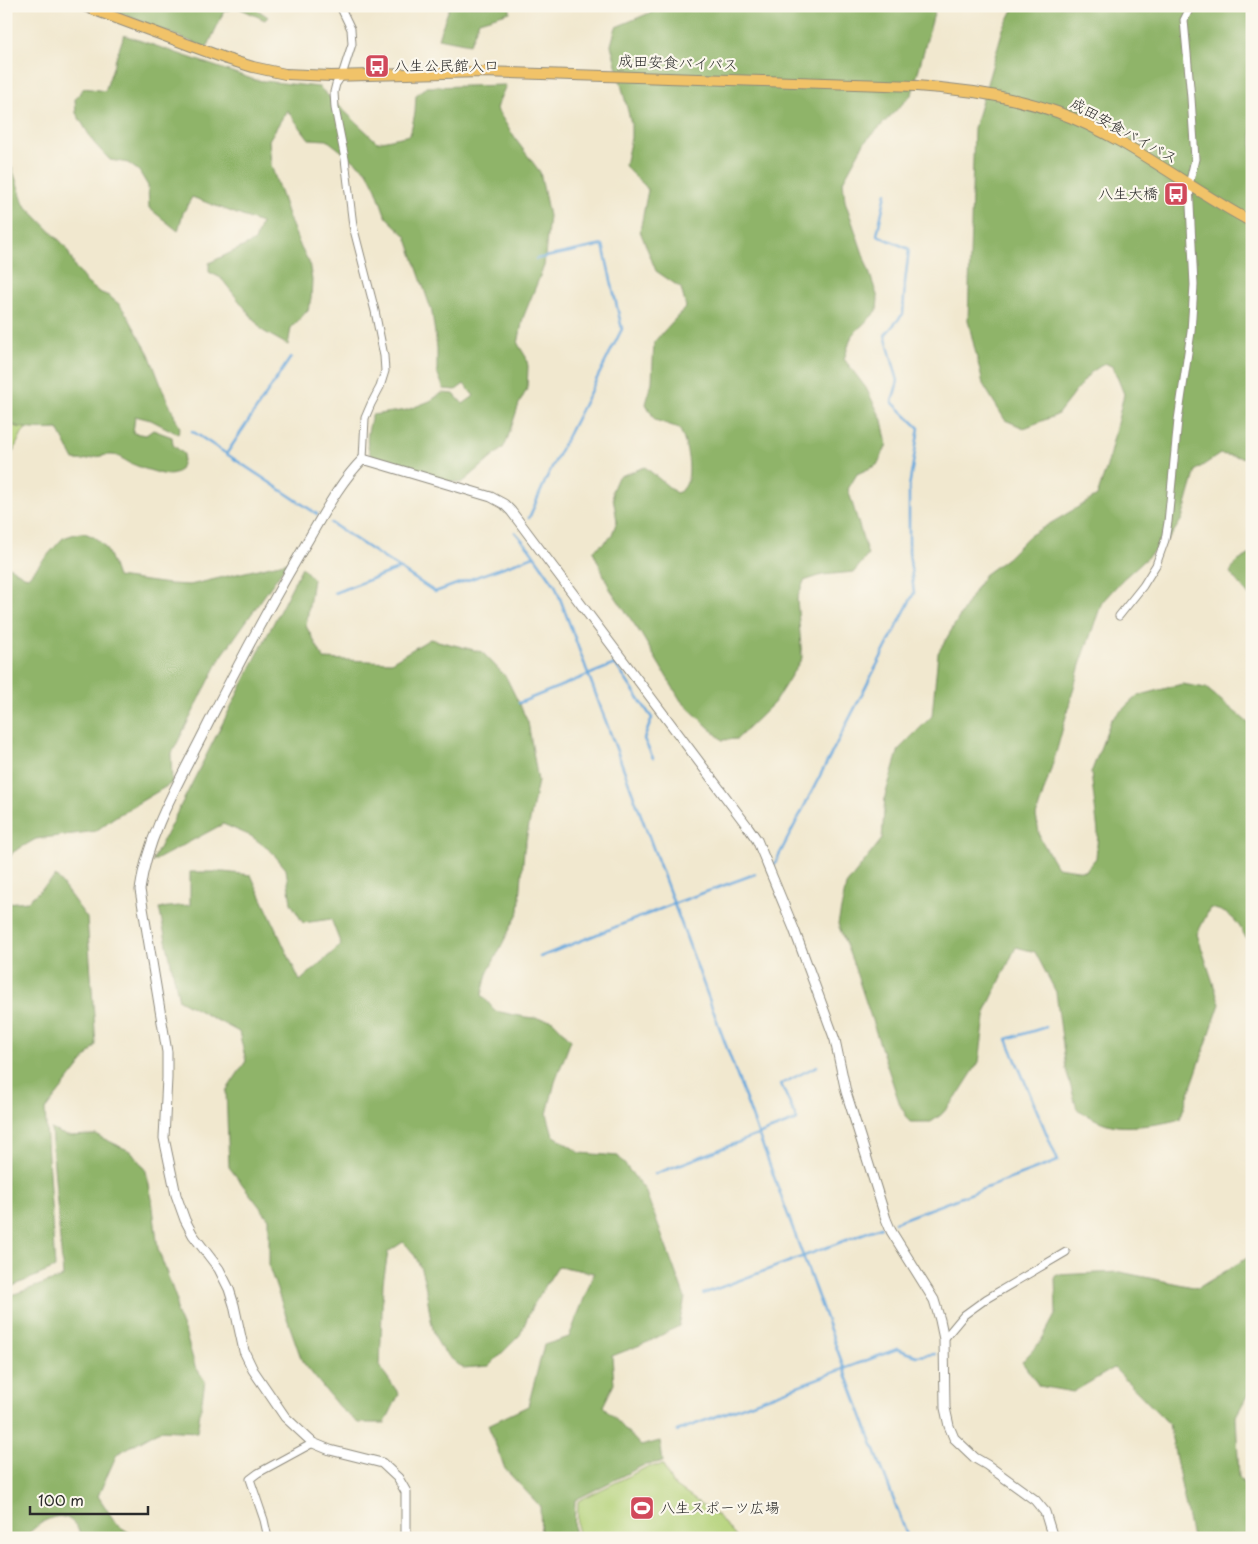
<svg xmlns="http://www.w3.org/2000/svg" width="1258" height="1544" font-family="'Playpen Sans','Klee One',sans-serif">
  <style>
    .green { fill: #b4d279; stroke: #707e52 }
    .forest { fill: #8fb469; stroke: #5d704a }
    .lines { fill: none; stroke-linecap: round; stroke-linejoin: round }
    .stream { stroke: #6aa9dd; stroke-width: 2.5 }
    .minor-casing { stroke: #8e8a7d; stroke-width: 9 }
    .tertiary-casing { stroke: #8e8a7d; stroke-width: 11 }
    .primary-casing { stroke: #8e8a7d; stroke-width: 12 }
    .minor { stroke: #fff; stroke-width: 7 }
    .tertiary { stroke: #fff; stroke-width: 9 }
    .primary { stroke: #f1c369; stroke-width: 10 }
    .labels { text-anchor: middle; stroke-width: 4.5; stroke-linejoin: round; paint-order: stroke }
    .street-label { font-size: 15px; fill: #2b2b2b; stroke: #fbf7ec }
    .poi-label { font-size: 15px; fill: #2b2b2b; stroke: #fbf7ec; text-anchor: start }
  </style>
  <rect width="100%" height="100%" fill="#fbf7ec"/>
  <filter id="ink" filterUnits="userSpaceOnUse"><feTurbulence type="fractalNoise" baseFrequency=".02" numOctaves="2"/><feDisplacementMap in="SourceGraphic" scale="10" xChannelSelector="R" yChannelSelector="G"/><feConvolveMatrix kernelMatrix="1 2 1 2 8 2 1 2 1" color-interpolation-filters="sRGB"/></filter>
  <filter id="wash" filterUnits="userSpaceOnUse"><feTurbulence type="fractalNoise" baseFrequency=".0096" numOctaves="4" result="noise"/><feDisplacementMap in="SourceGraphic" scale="20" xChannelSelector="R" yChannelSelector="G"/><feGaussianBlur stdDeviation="1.12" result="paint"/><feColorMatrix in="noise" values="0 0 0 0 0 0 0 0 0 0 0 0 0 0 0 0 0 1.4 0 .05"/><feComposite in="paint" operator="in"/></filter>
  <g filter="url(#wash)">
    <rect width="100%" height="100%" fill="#f1e8cf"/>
    <!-- green -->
    <g class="green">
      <polygon points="6,422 16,427 27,428 22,433 6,466"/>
      <polygon points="663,1465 672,1484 717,1515 737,1538 577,1538 578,1501 647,1467"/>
    </g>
    <!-- forest -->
    <g class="forest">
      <polygon points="252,6 268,17 265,20 237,7 224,11 207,48 105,7"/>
      <polygon points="450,6 510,6 510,12 479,21 470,44 438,38"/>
      <path d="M654 6H934L935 10 912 94 864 143 843 181 845 201 878 298 877 311 852 335 844 359 866 388 882 420 887 445 877 465 857 474 848 489 868 555 854 572 822 575 804 581 797 599 802 658 774 703 737 739 722 740 681 701 641 634 610 589 593 551 611 537 617 521 612 491 618 477 645 467 676 493C698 488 687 442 679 428L655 420 646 404 652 382 654 342 686 307 681 288 656 271 640 231 648 190C642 180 630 175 625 165L631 138V123L611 45 616 27 652 12Z"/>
      <path d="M1015 6H1252V459L1220 454 1196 470 1182 519 1171 536 1123 579 1102 602 1080 665 1056 753 1036 816 1040 838 1057 867 1085 871 1096 858 1098 832 1091 773 1111 720 1137 696 1182 684 1206 688 1252 726V949C1240 928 1237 913 1210 908L1197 934 1220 1004 1180 1119C1164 1124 1133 1128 1117 1126 1102 1124 1090 1117 1077 1109L1066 1069 1056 992 1035 952 1016 947 986 1010 979 1062 956 1098 941 1115 931 1122H910L900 1105 853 963 838 924 846 885 882 839 885 796 899 749 932 716 938 653 984 575 1007 558 1029 536 1097 496 1107 466 1124 394 1113 367 1105 363 1090 373 1057 415 1024 428 1005 420 983 384 968 320 974 128 1003 29Z"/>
      <path d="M124 35 255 80 319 87 377 142 410 135 415 113 416 95 427 87 506 85 496 108 516 140 540 172 549 216 544 266 523 318 518 344 526 357 528 366 527 389 519 404 506 443 503 448 462 483 439 480 372 458C364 441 368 433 372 415L407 410 430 401 442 393 454 394 463 404 474 396 464 384 456 390 444 389 437 372V348L432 312 406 236 386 217 376 189 367 171 327 140 309 139 287 110 269 140 271 165 289 218 301 248 309 262 312 280 311 299 308 310 291 328 288 345 263 331 221 278 209 272V263L255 241 261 223 192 197 183 213 178 231 149 208 148 186 139 171 128 163 110 160 94 143 76 113 75 99 84 88 105 91Z"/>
      <path d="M6 161 12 168 24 204 66 247 75 267 87 283 99 292 109 296 120 305 127 315 149 354 164 393 180 428 178 434 151 420 135 416 133 433 146 435 153 430 172 437 173 445 184 454C181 479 171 477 152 471 144 469 137 466 130 463 124 460 118 455 112 455 99 454 87 462 74 460L58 429C40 430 22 430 6 422Z"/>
      <path d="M84 533C107 540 110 557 117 577L169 584 190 585 288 562 221 657 171 755 172 783 113 818 96 831 36 839 13 852 6 864V565L24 576 28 577 63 538 75 534Z"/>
      <polygon points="1252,553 1252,599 1230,573 1235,563"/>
      <path d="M302 567 313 579 306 626 324 659 391 662 430 639 482 652 506 677 528 722 538 781 524 850 519 911 487 974 482 995 495 1011 525 1017 552 1020 571 1040 555 1082 547 1114 553 1135 580 1153 618 1156 645 1190 685 1298 679 1326 648 1342 612 1356 614 1384 603 1406 641 1446 660 1441 663 1462 646 1464 575 1500 574 1538H541L540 1506 505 1469 488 1425 528 1406 544 1345 569 1337 594 1273 558 1266 532 1307 520 1335 489 1366 463 1368C451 1359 440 1350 435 1336 425 1305 430 1265 403 1242L388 1252 383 1283 380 1367 399 1394 385 1423H358L339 1407 302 1361 269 1267V1219L229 1167 226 1091 246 1061 239 1032 179 1000 159 908 190 905V872H223L251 875 300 981 341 945 331 919 303 923 291 903 286 869 271 851 251 836 223 824 152 862Z"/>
      <polygon points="56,876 87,918 96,1045 45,1110 55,1268 6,1289 6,903 28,901"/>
      <path d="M51 1129 67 1136 96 1135 132 1152 146 1171 152 1199 158 1249 177 1301 176 1312 186 1335 195 1366 205 1381 197 1432 160 1430 117 1454 98 1496 117 1525 138 1538H82C69 1502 43 1518 24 1538H6V1297L63 1277Z"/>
      <polygon points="1252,1255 1252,1387 1236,1416 1239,1477 1252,1495 1252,1538 1192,1538 1169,1424 1114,1368 1073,1392 1039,1386 1022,1362 1041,1341 1056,1313 1055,1275 1120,1272 1198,1288"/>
    </g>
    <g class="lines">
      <!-- stream -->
      <g class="stream">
        <polyline points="192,431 317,514"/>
        <polyline points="227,453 291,357"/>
        <polyline points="529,518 547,477 622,329 603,245 536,259"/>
        <polyline points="331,523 435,592 534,556"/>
        <polyline points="515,532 529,548 555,585 683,928 844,1368 908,1538"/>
        <polyline points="334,593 398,569"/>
        <polyline points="519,703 615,664 652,718 644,739 653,758"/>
        <polyline points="774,865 914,593 909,552 909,487 919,428 892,402 898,381 885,335 903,314 905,282 909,249 877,235 886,193"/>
        <polyline points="540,957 673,904 755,874"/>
        <polyline points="655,1174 797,1120 781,1084 817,1066"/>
        <polyline points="895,1222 1058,1161 1007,1039 1046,1027"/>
        <polyline points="703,1294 881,1227"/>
        <polyline points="677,1431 897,1349 917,1356 935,1354"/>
      </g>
    </g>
  </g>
  <g filter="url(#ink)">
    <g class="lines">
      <defs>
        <g id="minor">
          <polyline points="340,6 351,29 352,44 342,75 336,84 334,92 335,108 345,159 353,226 375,311 384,356 385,371 380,387 371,404 365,418 363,459"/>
          <polyline points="1119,616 1143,586 1156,565 1165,540 1168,522 1178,420 1191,332 1194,285 1189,185 1195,159 1191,98 1184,20 1191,6"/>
          <polyline points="944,1339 964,1315 986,1299 1066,1252"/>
          <polyline points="752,1536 753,1538"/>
          <polyline points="268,1538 264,1520 250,1479 258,1473 313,1443"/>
        </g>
        <path id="tertiary" d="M406 1538V1492L398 1478 382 1463 330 1450 313 1443 285 1417 253 1370 244 1351 234 1305 229 1289 219 1269 193 1235 185 1220 176 1195 164 1138 167 1078V1052L140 890C147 837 176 787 200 740 233 674 267 610 304 547 322 517 338 484 363 459L491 497 504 504 511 511 748 827 757 840 794 929 835 1040 846 1092 886 1219 891 1231 934 1300 940 1320 944 1339 945 1408 949 1426 954 1438 975 1458 987 1465 1035 1500 1045 1512 1053 1538"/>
        <path id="primary" d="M84 6 227 59 253 67 285 74 331 76 482 72 916 86C965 89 1011 96 1057 112 1127 137 1186 187 1252 222"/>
      </defs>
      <!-- minor casing -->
      <use href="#minor" class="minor-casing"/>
      <!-- tertiary casing -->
      <use href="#tertiary" class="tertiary-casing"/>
      <!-- primary casing -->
      <use href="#primary" class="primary-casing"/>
      <!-- minor -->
      <use href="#minor" class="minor"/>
      <!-- tertiary -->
      <use href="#tertiary" class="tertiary"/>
      <!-- primary -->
      <use href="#primary" class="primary"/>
    </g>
  </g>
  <!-- icons -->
  <defs>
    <symbol id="bus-square" viewBox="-11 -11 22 22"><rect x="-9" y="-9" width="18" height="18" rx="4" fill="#d1495b" stroke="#fbf7ec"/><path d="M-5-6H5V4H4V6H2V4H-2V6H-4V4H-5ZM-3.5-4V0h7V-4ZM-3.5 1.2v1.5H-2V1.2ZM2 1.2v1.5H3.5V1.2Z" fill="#fff"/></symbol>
    <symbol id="stadium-square" viewBox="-11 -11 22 22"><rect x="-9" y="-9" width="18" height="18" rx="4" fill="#d1495b" stroke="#fbf7ec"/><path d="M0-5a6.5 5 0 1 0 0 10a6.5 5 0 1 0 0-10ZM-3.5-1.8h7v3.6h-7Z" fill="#fff"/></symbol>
  </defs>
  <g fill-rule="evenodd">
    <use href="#bus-square" x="363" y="52" width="28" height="28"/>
    <use href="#bus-square" x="1162" y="180" width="28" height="28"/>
    <use href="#stadium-square" x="628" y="1494" width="28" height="28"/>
  </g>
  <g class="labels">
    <!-- street labels -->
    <g class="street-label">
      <text transform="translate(678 63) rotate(2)" y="5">成田安食バイパス</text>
      <text transform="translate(1124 131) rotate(29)" y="5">成田安食バイパス</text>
    </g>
    <!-- poi labels -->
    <g class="poi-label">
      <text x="394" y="71">八生公民館入口</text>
      <text x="1158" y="199" text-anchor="end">八生大橋</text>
      <text x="660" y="1513">八生スポーツ広場</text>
    </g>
  </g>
  <!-- margin -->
  <rect width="1258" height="1544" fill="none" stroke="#fbf7ec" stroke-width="25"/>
  <!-- scale -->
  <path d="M30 1506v8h118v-8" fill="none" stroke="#2b2b2b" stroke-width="2.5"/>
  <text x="38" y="1506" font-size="15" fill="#2b2b2b" stroke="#fbf7ec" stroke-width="4" paint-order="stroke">100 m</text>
</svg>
